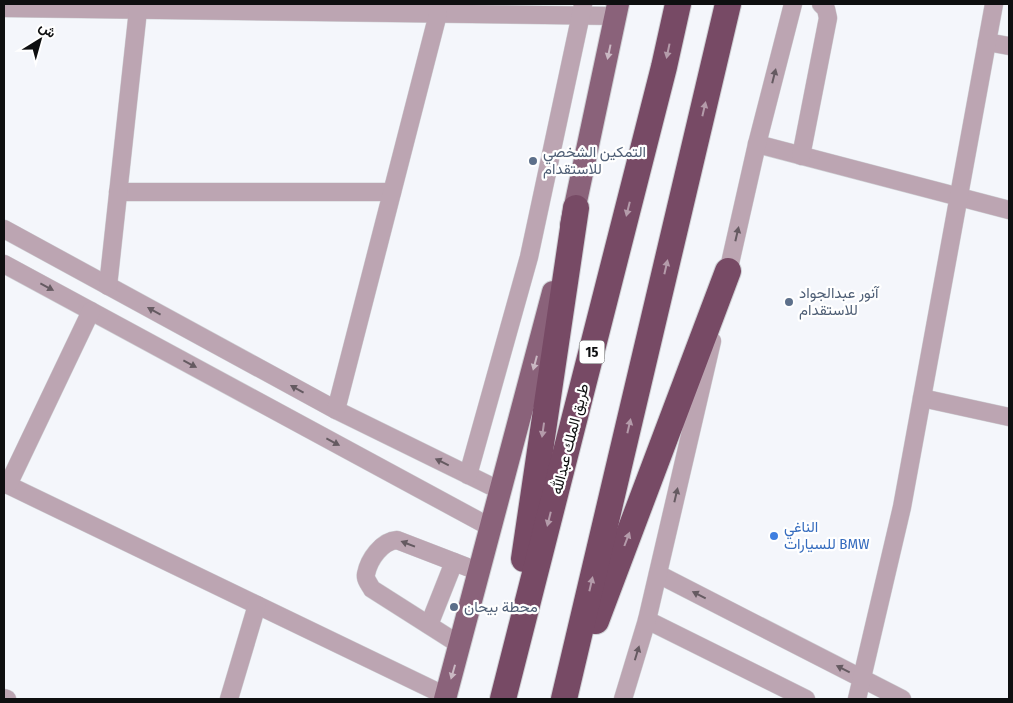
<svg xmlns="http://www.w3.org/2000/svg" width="1013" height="703" font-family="'Fira Sans Condensed',Vazirmatn,sans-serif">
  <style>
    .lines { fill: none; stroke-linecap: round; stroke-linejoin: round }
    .minor-casing { stroke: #cfd1d5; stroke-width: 19 }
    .major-casing { stroke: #cfd1d5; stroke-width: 24 }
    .highway-casing { stroke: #cfd1d5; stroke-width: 28 }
    .minor { stroke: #bca5b2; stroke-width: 18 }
    .major { stroke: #8a627a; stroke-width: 22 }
    .highway { stroke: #774a65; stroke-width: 26 }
    .oneway { fill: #b49baa }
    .oneway2 { fill: #cab8c3 }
    .oneway3 { fill: #655a61 }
    .service-dot { fill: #5c6f8a; stroke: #fff; stroke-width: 2 }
    .shop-dot { fill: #3f7fe0; stroke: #fff; stroke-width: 2 }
    .labels { text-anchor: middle; stroke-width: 4.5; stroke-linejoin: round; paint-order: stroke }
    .shield { fill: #fff; stroke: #565758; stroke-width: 1 }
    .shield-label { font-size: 14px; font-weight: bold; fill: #0e0f10 }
    .service-label { font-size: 15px; fill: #4e5e75; stroke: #fff; text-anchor: start }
    .street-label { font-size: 15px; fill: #0e0f10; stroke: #fff }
    .shop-label { font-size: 15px; fill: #366cbe; stroke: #fff; text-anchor: start }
  </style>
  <rect width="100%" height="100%" fill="#f4f6fb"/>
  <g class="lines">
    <defs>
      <g id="minor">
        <polyline points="4,8 616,16"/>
        <polyline points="987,42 1009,46"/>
        <polyline points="757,144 1009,210"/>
        <polyline points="801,156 828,18 826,9 821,4"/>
        <polyline points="118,192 392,192"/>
        <polyline points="4,229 336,410 501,491"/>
        <polyline points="4,264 490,527"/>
        <polyline points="726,281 757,144 793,4"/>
        <polyline points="108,286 138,10"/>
        <polyline points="922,398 1009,417"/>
        <polyline points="336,410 438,14"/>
        <polyline points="468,475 529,257 583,5"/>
        <polyline points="4,483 446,696"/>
        <polyline points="8,485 91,311"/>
        <polyline points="658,574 902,699"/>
        <polyline points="647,620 806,699"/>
        <polyline points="429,625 454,562"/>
        <path d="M460 645 372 589C369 584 365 579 366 574 369 559 382 541 397 540L480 572"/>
        <polyline points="4,698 7,699"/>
        <polyline points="229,699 257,605"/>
        <polyline points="623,699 647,620 712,341"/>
        <polyline points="857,699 902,507 994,4"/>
      </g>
      <g id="major">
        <polyline points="571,225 618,4"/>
        <polyline points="445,699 553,292"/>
      </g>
      <g id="highway">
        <polyline points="524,559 576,208"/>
        <polyline points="596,621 728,271"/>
        <polyline points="503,699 664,67 678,4"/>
        <polyline points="564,699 728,4"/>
      </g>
    </defs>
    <!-- minor casing -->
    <use href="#minor" class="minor-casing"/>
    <!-- major casing -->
    <use href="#major" class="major-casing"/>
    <!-- highway casing -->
    <use href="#highway" class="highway-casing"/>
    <!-- minor -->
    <use href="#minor" class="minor"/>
    <!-- major -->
    <use href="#major" class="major"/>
    <!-- highway -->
    <use href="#highway" class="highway"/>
  </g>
  <!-- one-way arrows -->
  <defs><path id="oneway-solid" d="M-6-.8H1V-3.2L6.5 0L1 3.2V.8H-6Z" transform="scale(1.25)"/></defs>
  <g class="oneway">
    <use href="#oneway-solid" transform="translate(668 51) rotate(102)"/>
    <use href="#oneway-solid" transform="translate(704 109) rotate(-77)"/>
    <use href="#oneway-solid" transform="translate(628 209) rotate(104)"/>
    <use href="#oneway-solid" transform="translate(666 267) rotate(-77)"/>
    <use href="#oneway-solid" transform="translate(629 426) rotate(-77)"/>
    <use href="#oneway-solid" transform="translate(543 430) rotate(98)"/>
    <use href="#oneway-solid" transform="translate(549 519) rotate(104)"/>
    <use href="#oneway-solid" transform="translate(627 539) rotate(-69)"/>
    <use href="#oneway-solid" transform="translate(591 584) rotate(-77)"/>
  </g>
  <g class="oneway2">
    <use href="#oneway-solid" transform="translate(609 52) rotate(102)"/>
    <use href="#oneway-solid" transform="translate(535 363) rotate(105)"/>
    <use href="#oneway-solid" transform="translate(453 672) rotate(106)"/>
  </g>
  <g class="oneway3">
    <use href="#oneway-solid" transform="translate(774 76) rotate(-76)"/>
    <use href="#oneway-solid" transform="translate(737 234) rotate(-77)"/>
    <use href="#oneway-solid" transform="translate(47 287) rotate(28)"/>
    <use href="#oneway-solid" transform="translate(154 311) rotate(-151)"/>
    <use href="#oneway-solid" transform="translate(190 364) rotate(28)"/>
    <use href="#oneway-solid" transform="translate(297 389) rotate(-151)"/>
    <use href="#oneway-solid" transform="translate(333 442) rotate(28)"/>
    <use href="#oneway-solid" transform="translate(442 462) rotate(-154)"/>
    <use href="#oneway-solid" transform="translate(676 495) rotate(-77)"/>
    <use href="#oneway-solid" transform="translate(408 544) rotate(-159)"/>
    <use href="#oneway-solid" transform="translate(699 595) rotate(-153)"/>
    <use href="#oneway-solid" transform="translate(637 653) rotate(-73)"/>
    <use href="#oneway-solid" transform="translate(843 669) rotate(-153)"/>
  </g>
  <!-- markers -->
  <g class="service-dot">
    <circle cx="533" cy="161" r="5"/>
    <circle cx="789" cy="302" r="5"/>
    <circle cx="454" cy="607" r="5"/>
  </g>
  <circle class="shop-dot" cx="774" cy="536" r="5"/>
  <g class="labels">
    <!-- shield labels -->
    <rect class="shield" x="579.5" y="340.5" width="25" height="23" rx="4"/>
    <g class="shield-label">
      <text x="592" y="357">15</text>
    </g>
    <!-- service labels -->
    <g class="service-label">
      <text x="543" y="157">التمكين الشخصي<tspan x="543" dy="17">للاستقدام</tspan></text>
      <text x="799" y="298">آنور عبدالجواد<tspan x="799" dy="17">للاستقدام</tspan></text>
      <text x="464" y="612">محطة بيحان</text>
    </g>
    <!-- street labels -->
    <g class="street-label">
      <text transform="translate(570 439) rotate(-76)" y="5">طريق الملك عبدالله</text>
    </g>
    <!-- shop labels -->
    <g class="shop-label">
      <text x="784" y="532">الناغي<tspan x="784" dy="17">للسيارات BMW</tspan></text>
    </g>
  </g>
  <!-- border -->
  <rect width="1013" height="703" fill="none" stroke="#0e0f10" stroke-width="10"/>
  <!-- north arrow -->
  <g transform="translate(40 40) rotate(37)" stroke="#ffffff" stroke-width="4" paint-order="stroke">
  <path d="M0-4L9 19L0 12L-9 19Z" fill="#0e0f10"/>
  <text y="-8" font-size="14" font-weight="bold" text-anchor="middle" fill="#0e0f10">ش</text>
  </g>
</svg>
